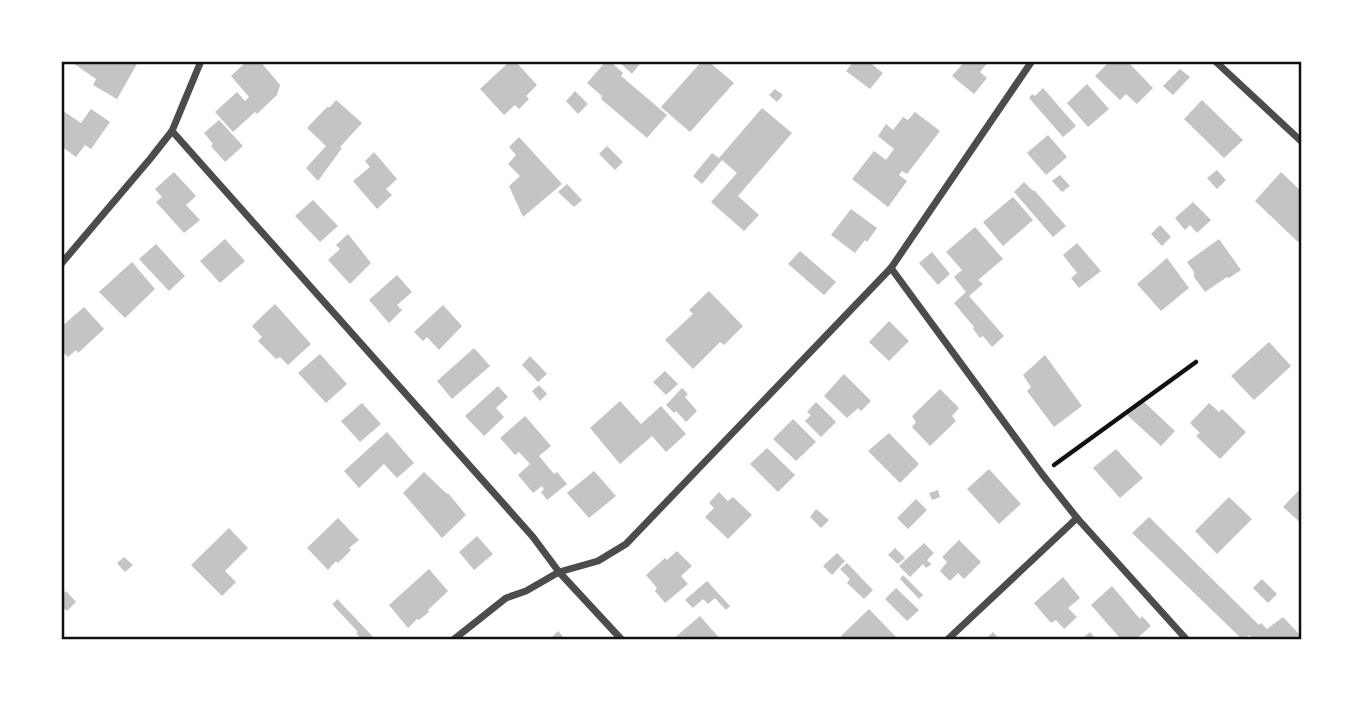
<svg xmlns="http://www.w3.org/2000/svg" width="1363" height="701" font-family="Raleway,sans-serif">
  <style>
    .building { fill: #c4c4c4 }
    .lines { fill: none; stroke-linecap: round; stroke-linejoin: round }
    .path { stroke: #111; stroke-width: 4.5 }
    .minor { stroke: #4c4c4c; stroke-width: 7 }
    .neatline { fill: none; stroke: #111; stroke-width: 2.5 }
  </style>
  <rect width="100%" height="100%" fill="#fff"/>
  <!-- building -->
  <g class="building">
    <polygon points="70,61 136,61 138,62 117,99 93,85 96,79"/>
    <polygon points="247,61 260,61 280,85 277,95 257,114 255,112 233,132 215,112 237,92 245,101 249,97 231,76"/>
    <polygon points="510,61 515,61 537,85 526,96 529,99 519,109 515,105 504,115 480,89"/>
    <polygon points="606,61 610,61 623,73 621,76 667,115 647,138 601,99 602,96 587,83"/>
    <polygon points="618,61 642,61 632,74"/>
    <polygon points="702,61 708,61 734,83 690,132 661,107"/>
    <polygon points="854,61 868,61 883,73 870,89 846,71"/>
    <polygon points="965,61 989,61 980,72 987,78 974,94 952,76"/>
    <polygon points="1110,61 1127,61 1153,88 1137,104 1126,94 1120,100 1095,76"/>
    <polygon points="1180,69 1190,77 1173,95 1163,86"/>
    <polygon points="1087,84 1109,109 1088,127 1067,103"/>
    <polygon points="1043,88 1076,126 1063,137 1029,98 1032,94 1035,96"/>
    <polygon points="775,89 783,95 777,102 769,95"/>
    <polygon points="575,91 588,104 578,114 566,101"/>
    <polygon points="336,100 362,123 340,147 342,148 318,181 306,168 326,146 307,128 327,107 330,107"/>
    <polygon points="1202,100 1243,140 1224,158 1184,119"/>
    <polygon points="762,108 792,133 738,196 759,215 744,231 711,202 737,173 722,160 702,184 693,176 712,153 719,158"/>
    <polygon points="91,109 110,122 91,149 85,145 76,157 61,146 61,113 63,111 81,123"/>
    <polygon points="915,112 940,131 907,174 902,171 899,175 907,181 888,207 852,179 874,151 886,160 894,149 878,136 886,124 893,130 903,117 908,120"/>
    <polygon points="219,120 243,146 225,162 211,146 213,144 204,133"/>
    <polygon points="1048,135 1067,157 1046,175 1027,153"/>
    <polygon points="519,137 562,184 523,217 509,186 520,176 508,164 516,155 509,147"/>
    <polygon points="607,146 623,162 615,170 599,154"/>
    <polygon points="374,152 397,179 386,189 392,195 377,209 353,181 370,167 365,161"/>
    <polygon points="1217,170 1226,180 1217,189 1207,178"/>
    <polygon points="174,172 196,196 186,205 200,220 184,233 156,202 162,197 155,189"/>
    <polygon points="1281,172 1302,192 1302,239 1298,242 1255,201"/>
    <polygon points="1060,175 1070,186 1062,192 1052,181"/>
    <polygon points="1024,182 1033,191 1034,190 1066,226 1053,237 1014,192"/>
    <polygon points="567,184 582,200 574,207 558,192"/>
    <polygon points="1013,197 1033,220 1003,246 983,222"/>
    <polygon points="313,200 338,226 320,242 295,216"/>
    <polygon points="1193,202 1211,220 1197,233 1190,225 1185,230 1175,218"/>
    <polygon points="851,209 877,228 867,242 865,240 855,253 831,235"/>
    <polygon points="1160,225 1171,237 1162,246 1151,234"/>
    <polygon points="975,227 1003,259 978,280 983,284 969,296 1004,336 992,347 983,336 980,338 973,329 974,327 954,303 966,292 954,277 962,270 946,252"/>
    <polygon points="348,234 371,263 350,284 328,260 340,249 336,245"/>
    <polygon points="225,239 245,261 220,283 200,261"/>
    <polygon points="1219,239 1241,270 1229,278 1227,277 1205,292 1194,277 1194,272 1187,262"/>
    <polygon points="1077,243 1101,271 1079,288 1071,278 1077,273 1063,255"/>
    <polygon points="156,244 185,276 169,291 139,259"/>
    <polygon points="800,251 836,282 824,295 788,264"/>
    <polygon points="932,252 950,274 938,285 919,263"/>
    <polygon points="1167,258 1189,288 1161,311 1137,284"/>
    <polygon points="132,262 155,289 125,318 99,292"/>
    <polygon points="397,275 412,292 397,305 402,310 389,323 369,300"/>
    <polygon points="709,291 743,326 724,345 720,342 693,369 665,340 693,314 689,310"/>
    <polygon points="275,304 311,344 288,365 280,357 276,359 258,341 262,337 252,326"/>
    <polygon points="443,305 462,326 439,350 427,337 423,341 414,332"/>
    <polygon points="84,307 104,329 78,353 76,350 68,357 61,350 61,327"/>
    <polygon points="889,321 909,341 889,361 869,342"/>
    <polygon points="1269,342 1291,366 1254,400 1231,376"/>
    <polygon points="474,348 490,366 452,399 437,381"/>
    <polygon points="320,354 347,384 326,403 298,373"/>
    <polygon points="1045,355 1082,406 1054,427 1027,391 1031,387 1023,375"/>
    <polygon points="530,356 547,374 538,382 522,365"/>
    <polygon points="665,371 678,384 666,395 653,382"/>
    <polygon points="844,374 871,401 861,411 858,408 847,418 824,396"/>
    <polygon points="539,385 547,394 540,401 532,391"/>
    <polygon points="498,386 508,397 496,408 504,417 484,436 465,416"/>
    <polygon points="682,388 688,394 685,397 697,411 686,422 676,411 674,413 666,405"/>
    <polygon points="940,389 959,408 952,416 956,421 930,446 912,427 916,422 912,416"/>
    <polygon points="620,401 641,424 661,406 686,434 666,452 652,436 620,464 590,428"/>
    <polygon points="816,402 836,422 821,437 805,421 811,415 807,412"/>
    <polygon points="1144,402 1175,431 1161,446 1126,414"/>
    <polygon points="362,403 381,424 360,442 341,421"/>
    <polygon points="1209,403 1219,412 1222,409 1246,432 1220,459 1196,436 1200,433 1190,423"/>
    <polygon points="525,416 551,446 539,456 554,474 557,472 567,484 547,500 541,492 544,489 542,486 533,493 518,475 530,464 519,452 515,455 500,438"/>
    <polygon points="793,419 816,442 796,461 773,439"/>
    <polygon points="387,432 414,463 397,478 384,464 359,488 344,471"/>
    <polygon points="889,433 919,464 900,483 868,451"/>
    <polygon points="767,448 795,475 778,492 750,464"/>
    <polygon points="1116,449 1143,478 1120,498 1093,468"/>
    <polygon points="989,469 1021,504 999,524 967,489"/>
    <polygon points="594,471 616,496 589,518 567,493"/>
    <polygon points="424,472 447,494 448,493 466,515 442,538 403,493"/>
    <polygon points="1302,487 1302,524 1283,507"/>
    <polygon points="938,490 940,497 932,500 929,493"/>
    <polygon points="719,492 728,501 733,497 752,515 728,539 705,517 714,508 709,503"/>
    <polygon points="1229,497 1252,519 1217,554 1195,531"/>
    <polygon points="916,499 927,510 908,529 897,518"/>
    <polygon points="816,509 829,520 821,528 810,517"/>
    <polygon points="1149,517 1259,625 1261,623 1267,629 1283,617 1301,636 1298,640 1253,640 1249,635 1243,640 1132,533"/>
    <polygon points="338,518 359,540 349,548 351,550 338,563 336,561 328,570 307,548"/>
    <polygon points="229,528 248,548 225,571 236,582 222,596 191,565"/>
    <polygon points="477,536 493,554 474,570 459,552"/>
    <polygon points="959,540 981,562 964,579 958,573 950,581 940,571 947,562 942,557"/>
    <polygon points="924,543 934,553 927,560 931,564 926,568 923,564 910,577 899,566"/>
    <polygon points="895,548 905,558 898,564 888,555"/>
    <polygon points="677,551 692,566 681,576 688,584 665,603 655,591 657,588 646,575 665,558 667,560"/>
    <polygon points="837,553 845,561 832,575 823,566"/>
    <polygon points="124,557 133,565 125,572 117,563"/>
    <polygon points="847,563 873,590 864,599 847,583 850,579 840,569"/>
    <polygon points="429,569 448,591 428,610 429,612 419,620 417,619 408,628 389,605"/>
    <polygon points="903,575 923,595 919,599 900,579"/>
    <polygon points="1063,577 1080,598 1068,608 1077,617 1064,629 1056,620 1051,623 1034,603"/>
    <polygon points="1262,579 1277,594 1268,603 1253,588"/>
    <polygon points="707,581 730,606 726,610 715,598 708,604 703,599 693,608 685,600"/>
    <polygon points="1112,586 1140,619 1142,616 1151,626 1135,640 1115,640 1119,637 1091,605"/>
    <polygon points="896,588 919,610 907,621 885,599"/>
    <polygon points="66,591 76,602 67,611 61,606 61,596"/>
    <polygon points="338,599 339,601 376,640 362,640 356,633 358,632 332,604"/>
    <polygon points="869,609 897,638 896,640 845,640 841,636"/>
    <polygon points="700,616 721,640 672,640"/>
    <polygon points="558,631 566,640 549,640"/>
    <polygon points="993,632 1000,640 985,640"/>
    <polygon points="1090,632 1095,638 1093,640 1086,640 1084,637"/>
  </g>
  <g class="lines">
    <!-- path -->
    <polyline class="path" points="1054,465 1196,362"/>
    <!-- minor -->
    <g class="minor">
      <polyline points="1215,61 1302,142"/>
      <polyline points="172,131 533,537 559,572 622,640"/>
      <polyline points="61,264 150,159 172,131 201,61"/>
      <polyline points="891,268 1042,474 1077,518 1187,640"/>
      <polyline points="453,640 506,598 526,591 559,572 598,561 626,544 891,268 1032,61"/>
      <polyline points="947,640 1077,518"/>
    </g>
  </g>
  <!-- border -->
  <rect width="1363" height="701" fill="none" stroke="#ffffff" stroke-width="126"/>
  <rect x="63" y="63" width="1237" height="575" class="neatline"/>
</svg>
